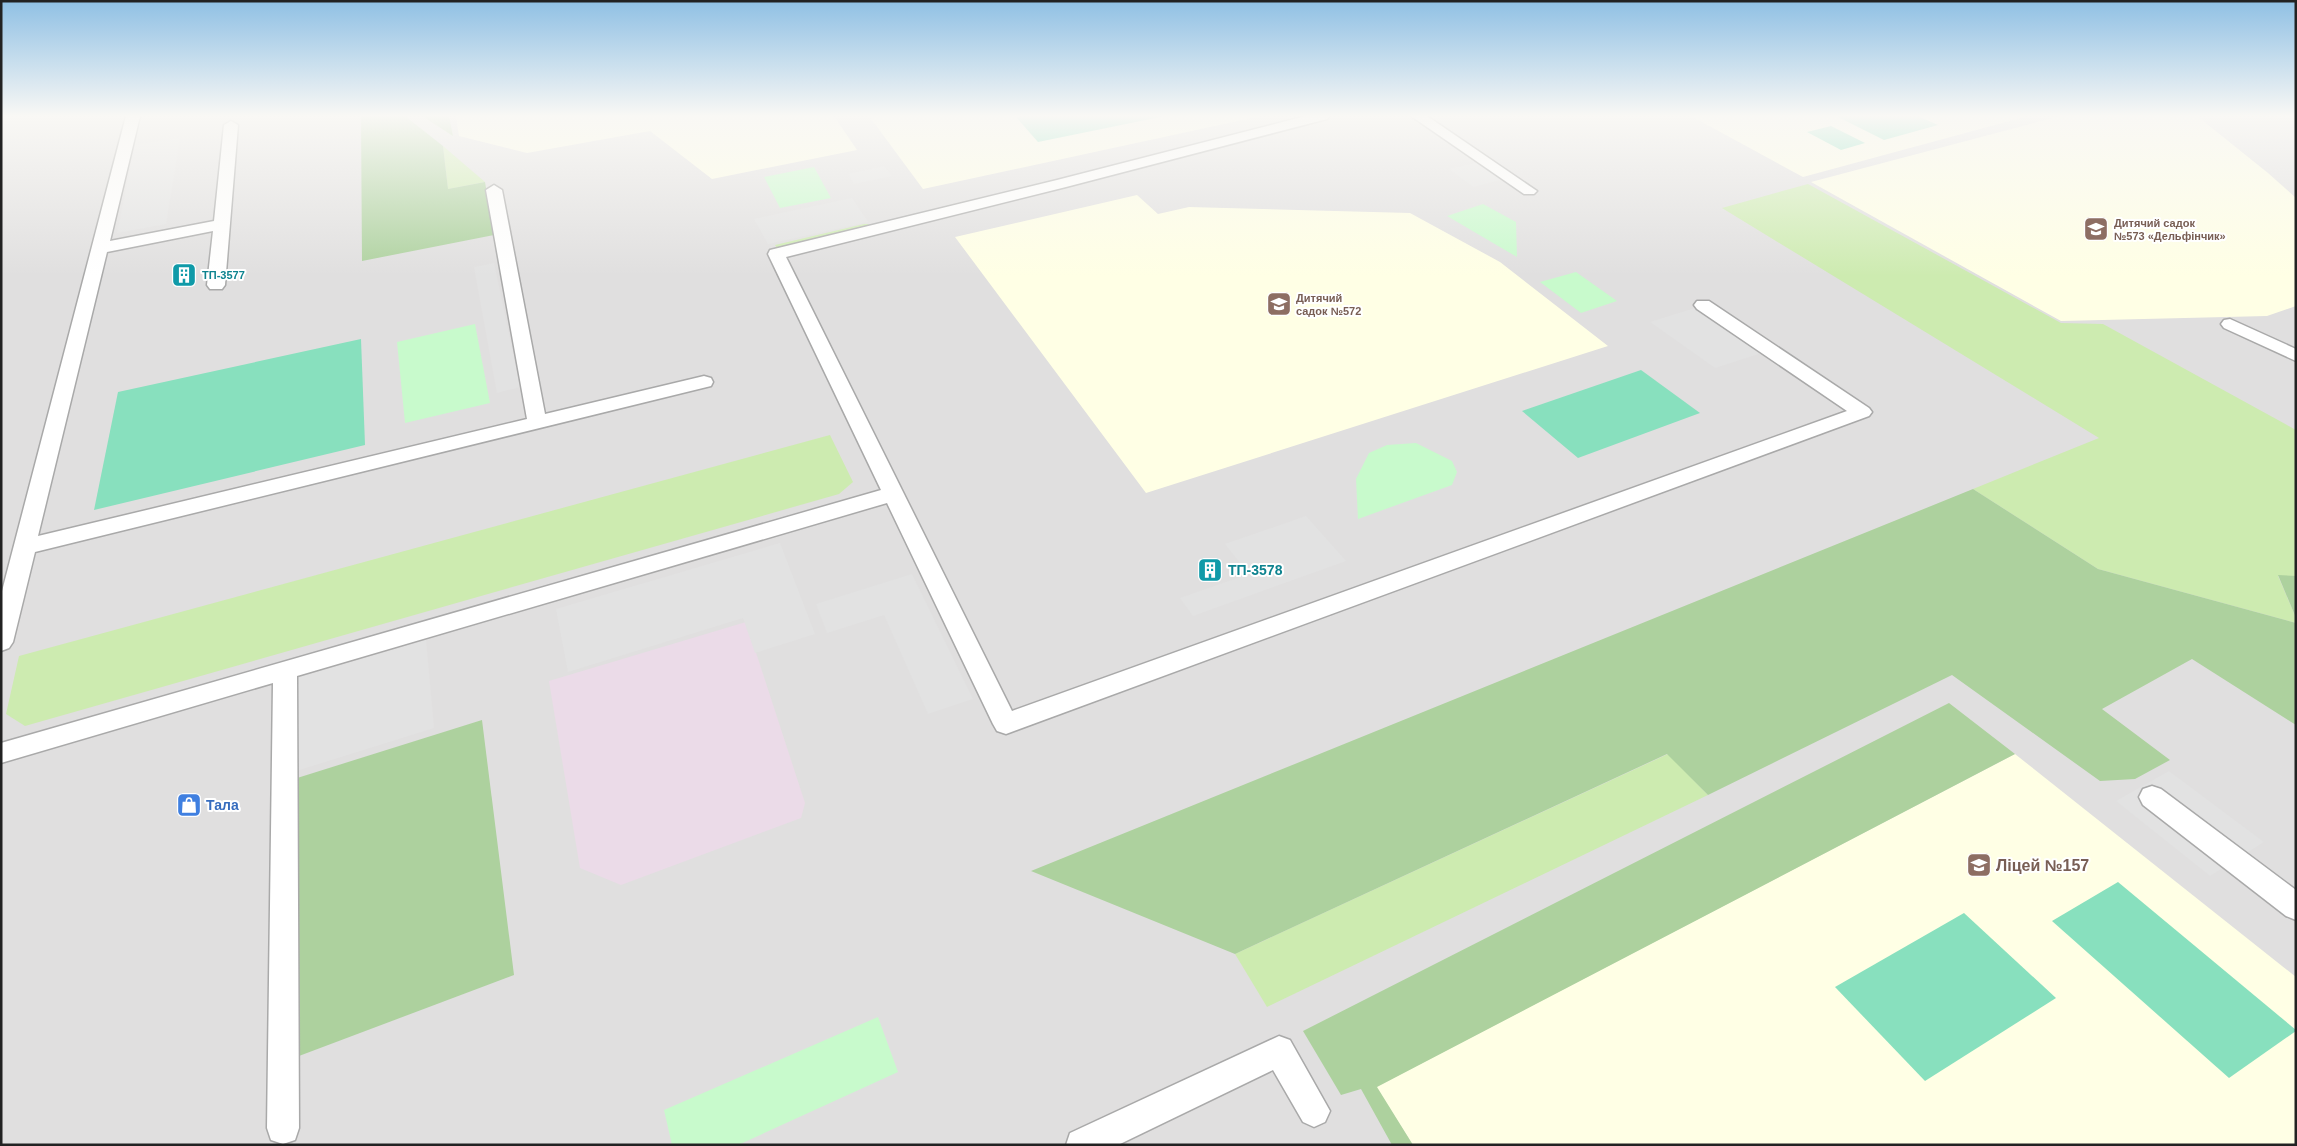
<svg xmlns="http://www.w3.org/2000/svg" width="2297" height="1146" font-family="Arial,sans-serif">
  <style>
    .residential { fill: #e0dfdf }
    .industrial { fill: #ebdbe8 }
    .education { fill: #ffffe5 }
    .grass { fill: #cdebb0 }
    .forest { fill: #add19e }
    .park { fill: #c8facc }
    .pitch { fill: #88e0be }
    .parking { fill: #e2e2e2 }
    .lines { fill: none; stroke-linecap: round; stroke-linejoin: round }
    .service-casing { stroke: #a9a9a9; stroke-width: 3 }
    .service { fill: #fff; fill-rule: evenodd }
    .labels { text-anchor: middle; stroke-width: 4; stroke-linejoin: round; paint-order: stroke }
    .far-education-label { font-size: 11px; font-weight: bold; fill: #785e54; stroke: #fff; text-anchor: start }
    .far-culture-label { font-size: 11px; font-weight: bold; fill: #0d838f; stroke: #fff; text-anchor: start }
    .culture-label { font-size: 14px; font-weight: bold; fill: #0d838f; stroke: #fff; text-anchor: start }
    .shop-label { font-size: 14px; font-weight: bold; fill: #366cbe; stroke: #fff; text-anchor: start }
    .near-education-label { font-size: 16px; font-weight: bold; fill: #785e54; stroke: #fff; text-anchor: start }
  </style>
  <rect width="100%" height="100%" fill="#f2efe9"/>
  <!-- residential -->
  <rect class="residential" x="1" y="116" width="2295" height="1029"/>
  <!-- industrial -->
  <polygon class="industrial" points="746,622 805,803 801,818 621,885 580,868 549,681"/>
  <!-- education -->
  <g class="education">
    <polygon points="456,116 834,116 857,150 712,179 650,131 527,153 459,136"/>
    <polygon points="869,116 1261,116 923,189"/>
    <polygon points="1691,116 2028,116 1803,177"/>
    <polygon points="2060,116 2197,116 2268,173 2296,198 2296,306 2267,316 2061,321 1811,182"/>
    <polygon points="1137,195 1158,214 1189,207 1410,213 1500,262 1608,346 1146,493 955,237"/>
    <polygon points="2015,754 2296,977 2296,1145 1413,1145 1376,1087"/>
  </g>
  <!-- grass -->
  <g class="grass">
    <polygon points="443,146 485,182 448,189"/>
    <polygon points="1808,184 2061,323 2103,324 2296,430 2296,576 2278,576 2296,618 2296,623 2098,569 1973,489 2099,438 1722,208"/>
    <polygon points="864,224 868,224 871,229 778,250 775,245"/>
    <polygon points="830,435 853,482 839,494 25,726 6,714 19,656"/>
    <polygon points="1668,754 1708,795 1267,1007 1235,954"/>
  </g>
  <!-- forest -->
  <g class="forest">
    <polygon points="361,116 405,116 443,146 448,189 485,182 494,235 362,261"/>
    <polygon points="422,116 449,116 453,136"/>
    <polygon points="1973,489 2098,569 2296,623 2296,725 2192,659 2102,709 2170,760 2135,779 2100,781 1952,675 1708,795 1667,754 1235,954 1031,871"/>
    <polygon points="2278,575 2296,576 2296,618"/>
    <polygon points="1949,703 2015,754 1377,1087 1413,1145 1392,1145 1361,1089 1341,1095 1303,1031"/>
    <polygon points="482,720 514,975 291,1059 294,779"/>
  </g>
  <!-- park -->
  <g class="park">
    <polygon points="814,167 831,198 780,208 764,177"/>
    <polygon points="1483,204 1516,222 1517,257 1447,216"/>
    <polygon points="1576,272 1617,301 1581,313 1540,282"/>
    <polygon points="475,324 490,403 405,423 397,342"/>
    <polygon points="1416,443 1452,461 1457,472 1452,485 1358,519 1356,479 1369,453 1387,445"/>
    <polygon points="878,1017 898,1072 738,1145 672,1145 664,1110"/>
  </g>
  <!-- pitch -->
  <g class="pitch">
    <polygon points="1023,116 1165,116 1038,142 1016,117"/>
    <polygon points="1842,116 1918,116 1938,125 1884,140 1838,117"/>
    <polygon points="1831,126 1865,143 1841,150 1807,132"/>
    <polygon points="361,339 365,445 94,510 118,392"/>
    <polygon points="1641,370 1700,413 1578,458 1522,411"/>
    <polygon points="2118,882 2296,1030 2296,1031 2229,1078 2052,921"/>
    <polygon points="1964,913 2056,998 1925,1081 1835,987"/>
  </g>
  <!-- parking -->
  <g class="parking">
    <polygon points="180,138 166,224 117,233 135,145"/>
    <polygon points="1480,162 1504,179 1473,187 1449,169"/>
    <polygon points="884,166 892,176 854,184 848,174"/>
    <polygon points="852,198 868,222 768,244 754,219"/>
    <polygon points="494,263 520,387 497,393 474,267"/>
    <polygon points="1711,303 1777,348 1715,368 1650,322"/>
    <polygon points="1306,516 1346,561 1193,616 1180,598 1249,574 1225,544"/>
    <polygon points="780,543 815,634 755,653 743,618 568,672 556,609"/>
    <polygon points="912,574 973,699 928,714 884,615 827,633 816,604"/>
    <polygon points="426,640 434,728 293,772 293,679"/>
    <polygon points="2169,771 2264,842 2210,876 2116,801"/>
  </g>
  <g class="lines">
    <defs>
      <g id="service">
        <polygon points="126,116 140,116 110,241 214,221 224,125 231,121 238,125 225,285 222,289 210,289 207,285 213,231 107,252 38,536 527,419 486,190 494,185 502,190 545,414 704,376 711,378 713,382 711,386 35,552 13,642 9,648 1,651 1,595"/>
        <polygon points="1306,116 1329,116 1327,119 1066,187 786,257 1012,711 1847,411 1697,309 1694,305 1697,301 1709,301 1869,408 1872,412 1869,416 1006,734 997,731 993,724 887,503 297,676 299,1128 295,1140 283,1144 271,1140 267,1128 273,683 1,763 1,743 881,490 768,254 770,250 1057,180"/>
        <polygon points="1411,116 1427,116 1537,191 1534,194 1524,194"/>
        <polygon points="2230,319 2296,349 2296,361 2224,328 2221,324 2224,320"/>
        <polygon points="2152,786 2161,789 2296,890 2296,920 2286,916 2143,805 2139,797 2143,789"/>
        <polygon points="1279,1036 1290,1040 1330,1111 1325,1122 1314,1127 1303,1122 1273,1070 1118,1145 1066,1145 1070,1133"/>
      </g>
    </defs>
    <!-- service casing -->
    <use href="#service" class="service-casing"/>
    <!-- service -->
    <use href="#service" class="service"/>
  </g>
  <!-- sky -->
  <linearGradient id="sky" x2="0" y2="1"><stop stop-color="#8fc0e4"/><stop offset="0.42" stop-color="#f9f8f5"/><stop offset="1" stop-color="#f9f8f5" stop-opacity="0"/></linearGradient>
  <rect width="2297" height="276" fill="url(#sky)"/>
  <!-- icons -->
  <defs>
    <symbol id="school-square" viewBox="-11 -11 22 22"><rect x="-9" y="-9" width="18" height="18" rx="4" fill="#8d6e63" stroke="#fff"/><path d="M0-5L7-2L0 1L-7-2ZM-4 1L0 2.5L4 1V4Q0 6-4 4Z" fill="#fff"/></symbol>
    <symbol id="building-square" viewBox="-11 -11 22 22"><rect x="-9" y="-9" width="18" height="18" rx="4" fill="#0f9aa8" stroke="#fff"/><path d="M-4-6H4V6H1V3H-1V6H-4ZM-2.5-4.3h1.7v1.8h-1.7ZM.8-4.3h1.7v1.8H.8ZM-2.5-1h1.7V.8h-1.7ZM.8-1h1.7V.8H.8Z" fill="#fff"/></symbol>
    <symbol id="shop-square" viewBox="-11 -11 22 22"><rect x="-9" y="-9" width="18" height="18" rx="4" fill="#3f7fe0" stroke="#fff"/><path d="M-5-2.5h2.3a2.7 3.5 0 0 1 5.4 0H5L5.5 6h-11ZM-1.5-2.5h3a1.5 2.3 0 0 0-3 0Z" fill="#fff"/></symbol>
  </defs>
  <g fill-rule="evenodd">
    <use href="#school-square" x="2082" y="215" width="28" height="28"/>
    <use href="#building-square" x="170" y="261" width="28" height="28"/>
    <use href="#school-square" x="1265" y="290" width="28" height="28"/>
    <use href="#building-square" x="1196" y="556" width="28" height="28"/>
    <use href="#shop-square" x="175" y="791" width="28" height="28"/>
    <use href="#school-square" x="1965" y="851" width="28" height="28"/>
  </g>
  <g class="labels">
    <!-- far-education labels -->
    <g class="far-education-label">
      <text x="2114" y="227">Дитячий садок<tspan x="2114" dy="13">№573 «Дельфінчик»</tspan></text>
      <text x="1296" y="302">Дитячий<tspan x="1296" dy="13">садок №572</tspan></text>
    </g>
    <!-- far-culture labels -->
    <g class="far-culture-label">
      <text x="202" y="279">ТП-3577</text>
    </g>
    <!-- culture labels -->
    <g class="culture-label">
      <text x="1228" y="575">ТП-3578</text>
    </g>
    <!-- shop labels -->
    <g class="shop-label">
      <text x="206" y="810">Тала</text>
    </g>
    <!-- near-education labels -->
    <g class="near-education-label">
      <text x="1996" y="871">Ліцей №157</text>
    </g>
  </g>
  <!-- border -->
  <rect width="2297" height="1146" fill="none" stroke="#222222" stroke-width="5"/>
</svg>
